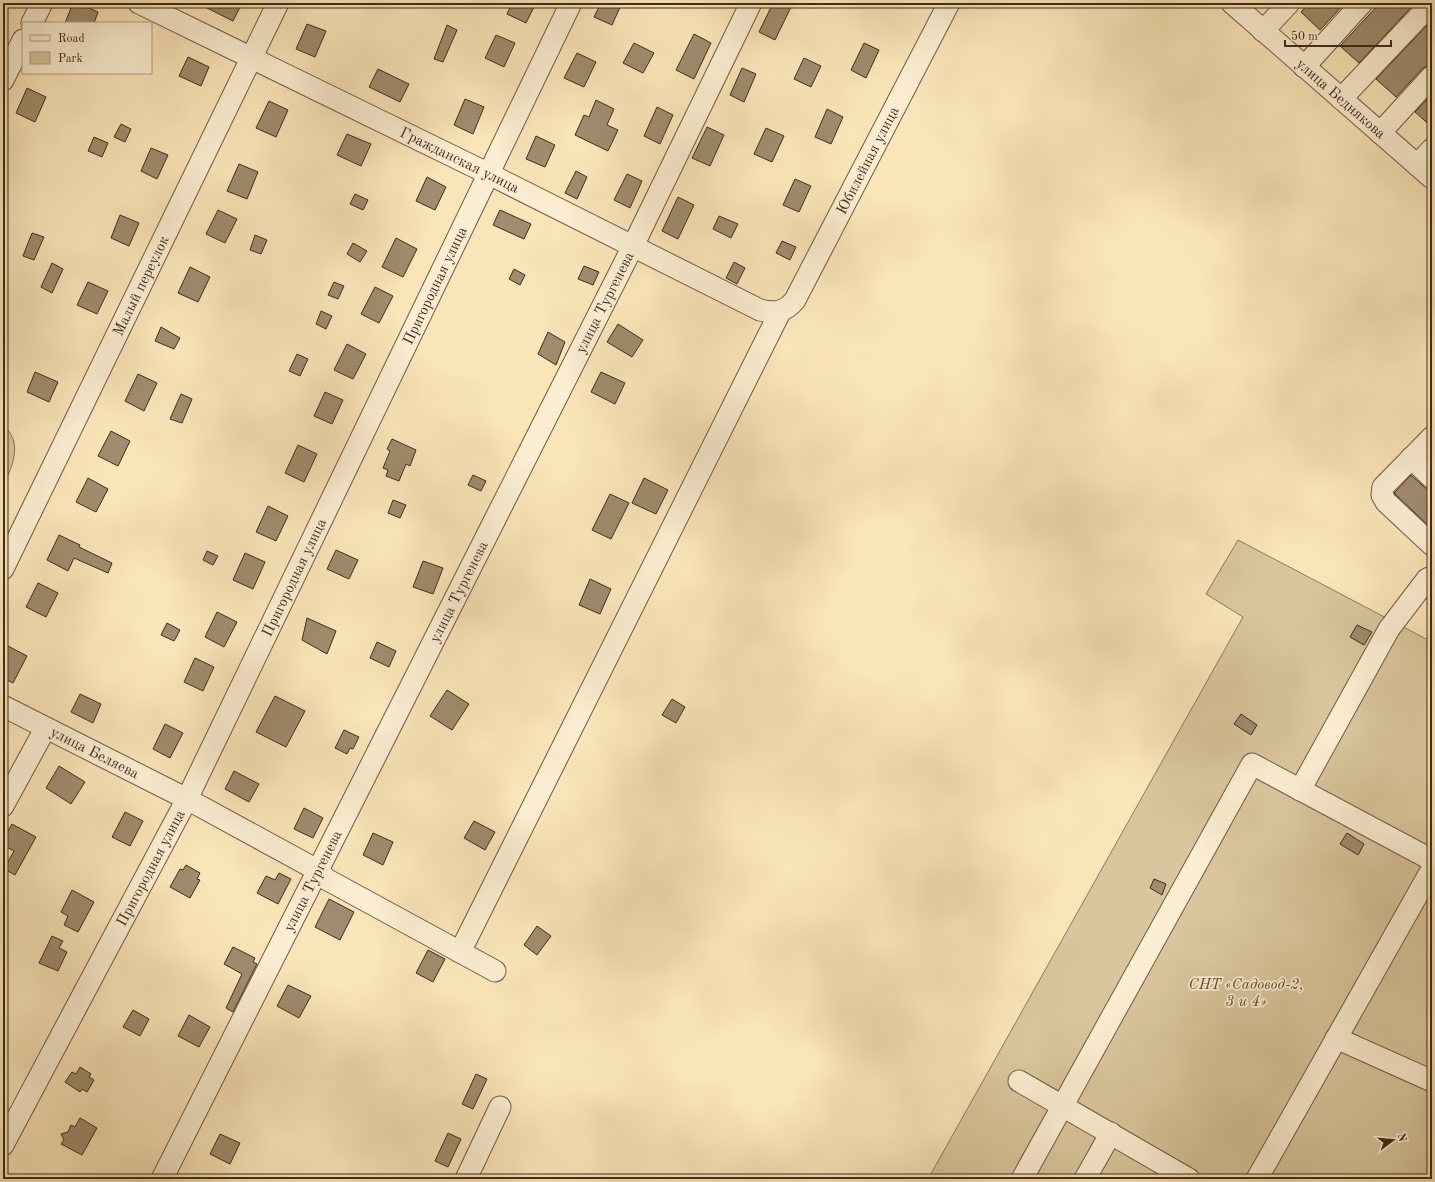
<svg xmlns="http://www.w3.org/2000/svg" width="1435" height="1182" font-family="'Old Standard TT',serif">
  <style>
    .green { fill: #dac69e; stroke: #8c795d }
    .building { fill: #a08c6e; stroke: #3f2c1c }
    .lines { fill: none; stroke-linecap: round; stroke-linejoin: round }
    .minor-casing { stroke: #6e5a43; stroke-width: 23 }
    .minor { stroke: #fceed2; stroke-width: 21 }
    .labels { text-anchor: middle; stroke-width: 3.5; stroke-linejoin: round; paint-order: stroke }
    .street-label { font-size: 15px; fill: #3f2c1c; stroke: #fceed2 }
    .park-label { font-size: 15px; font-style: italic; fill: #5e4b36; stroke: #fceed2 }
  </style>
  <rect width="100%" height="100%" fill="#fae5b9"/>
  <filter id="stains"><feTurbulence type="fractalNoise" baseFrequency=".005" numOctaves="4"/><feColorMatrix values="0 0 0 0 .2 0 0 0 0 .09 0 0 0 0 .02 0 0 0 .5 -.17"/></filter>
  <radialGradient id="worn" r=".72"><stop offset=".6" stop-color="#630" stop-opacity="0"/><stop offset="1" stop-color="#630" stop-opacity=".3"/></radialGradient>
  <!-- green -->
  <g class="green">
    <path d="M3 425C24 443 12 466 3 487Z"/>
    <polygon points="1238,540 1432,642 1432,1179 928,1179 1243,617 1206,594"/>
  </g>
  <!-- building -->
  <g class="building">
    <polygon points="73,3 78,3 98,12 94,23 65,23"/>
    <polygon points="197,3 242,3 233,21"/>
    <polygon points="512,3 536,3 526,23 507,14"/>
    <polygon points="601,3 622,3 612,25 594,17"/>
    <polygon points="773,3 782,3 791,7 775,40 759,32"/>
    <polygon points="1309,3 1345,3 1320,30 1301,12"/>
    <polygon points="1380,3 1415,3 1359,63 1340,46"/>
    <polygon points="1432,20 1432,64 1423,68 1396,97 1376,79"/>
    <polygon points="307,24 326,31 315,57 296,49"/>
    <polygon points="447,25 457,30 443,62 434,59"/>
    <polygon points="694,34 711,43 694,79 676,70"/>
    <polygon points="496,35 515,43 504,67 485,58"/>
    <polygon points="634,43 654,53 643,73 623,63"/>
    <polygon points="864,43 879,50 866,78 851,70"/>
    <polygon points="577,53 596,62 584,87 564,78"/>
    <polygon points="188,57 209,67 201,86 179,76"/>
    <polygon points="804,58 821,66 811,87 794,79"/>
    <polygon points="742,68 756,74 744,102 730,95"/>
    <polygon points="378,69 409,84 400,102 369,87"/>
    <polygon points="27,88 46,97 35,122 16,113"/>
    <polygon points="1432,94 1432,127 1415,112"/>
    <polygon points="465,99 484,107 473,134 454,125"/>
    <polygon points="596,100 614,109 607,125 618,130 608,151 575,135 584,115 589,117"/>
    <polygon points="269,101 288,110 276,137 256,128"/>
    <polygon points="657,107 673,115 660,144 644,136"/>
    <polygon points="827,109 843,117 831,144 815,137"/>
    <polygon points="121,124 131,129 125,142 114,137"/>
    <polygon points="707,127 724,135 710,166 692,158"/>
    <polygon points="766,128 784,136 772,162 754,154"/>
    <polygon points="347,134 371,144 361,166 337,155"/>
    <polygon points="536,136 555,145 545,167 526,159"/>
    <polygon points="94,137 108,143 102,157 88,151"/>
    <polygon points="151,148 168,155 157,179 141,171"/>
    <polygon points="239,164 258,172 247,199 227,191"/>
    <polygon points="576,171 587,177 577,199 565,193"/>
    <polygon points="627,174 642,181 630,208 614,200"/>
    <polygon points="427,177 446,187 435,210 416,201"/>
    <polygon points="795,179 811,186 799,212 783,205"/>
    <polygon points="355,194 368,200 363,210 350,204"/>
    <polygon points="678,197 694,205 678,239 662,231"/>
    <polygon points="218,210 237,219 225,243 206,234"/>
    <polygon points="500,210 531,224 524,239 493,225"/>
    <polygon points="120,215 139,223 129,246 111,238"/>
    <polygon points="719,216 738,224 731,238 713,229"/>
    <polygon points="32,233 44,237 34,260 23,256"/>
    <polygon points="255,235 267,240 261,254 250,250"/>
    <polygon points="396,238 417,249 403,277 382,267"/>
    <polygon points="782,241 796,247 790,260 776,253"/>
    <polygon points="353,243 367,251 360,262 347,254"/>
    <polygon points="734,262 745,268 737,284 726,278"/>
    <polygon points="52,263 63,269 52,293 41,287"/>
    <polygon points="584,266 599,272 593,285 578,279"/>
    <polygon points="190,267 210,277 198,302 178,293"/>
    <polygon points="514,269 525,275 520,285 509,279"/>
    <polygon points="88,282 108,291 97,314 77,305"/>
    <polygon points="334,282 344,286 338,299 328,295"/>
    <polygon points="375,287 393,296 379,323 361,314"/>
    <polygon points="321,311 332,316 326,329 316,324"/>
    <polygon points="618,324 643,340 632,357 607,342"/>
    <polygon points="161,327 180,338 174,349 155,341"/>
    <polygon points="548,332 565,342 556,365 538,354"/>
    <polygon points="347,344 366,354 353,379 334,370"/>
    <polygon points="297,354 308,359 300,376 289,371"/>
    <polygon points="35,372 58,382 49,402 27,392"/>
    <polygon points="601,372 625,383 615,404 591,392"/>
    <polygon points="138,374 157,383 144,411 125,401"/>
    <polygon points="325,392 343,400 332,424 314,416"/>
    <polygon points="181,394 192,399 182,423 170,419"/>
    <polygon points="111,431 130,441 118,466 98,456"/>
    <polygon points="392,439 416,450 410,466 406,464 399,481 386,476 388,470 383,468 390,451 387,449"/>
    <polygon points="298,445 317,454 304,482 285,473"/>
    <polygon points="473,475 486,481 481,491 468,485"/>
    <polygon points="1411,475 1432,494 1432,529 1394,493"/>
    <polygon points="88,478 108,489 96,512 76,502"/>
    <polygon points="644,478 668,490 656,514 632,503"/>
    <polygon points="610,494 629,503 611,539 592,530"/>
    <polygon points="393,500 406,505 400,518 388,513"/>
    <polygon points="268,506 288,516 276,541 256,532"/>
    <polygon points="59,535 80,545 79,547 112,563 108,573 74,558 68,571 47,560"/>
    <polygon points="336,550 358,560 349,579 327,569"/>
    <polygon points="207,551 218,556 213,565 203,560"/>
    <polygon points="245,553 265,562 253,589 233,580"/>
    <polygon points="423,561 443,568 433,594 413,587"/>
    <polygon points="590,579 611,589 600,614 579,605"/>
    <polygon points="38,583 58,593 46,617 26,607"/>
    <polygon points="217,612 237,622 224,647 205,637"/>
    <polygon points="307,618 336,631 327,654 302,640"/>
    <polygon points="167,623 180,630 174,641 161,635"/>
    <polygon points="1357,625 1372,632 1364,645 1350,637"/>
    <polygon points="377,642 396,651 389,667 370,658"/>
    <polygon points="8,646 27,656 13,683 3,678 3,656"/>
    <polygon points="195,658 214,667 203,691 184,682"/>
    <polygon points="447,690 469,704 452,730 430,716"/>
    <polygon points="80,694 101,704 93,723 71,712"/>
    <polygon points="275,696 305,711 286,747 256,732"/>
    <polygon points="672,699 685,707 676,723 662,715"/>
    <polygon points="1241,714 1257,725 1251,735 1234,724"/>
    <polygon points="165,724 183,733 170,758 153,749"/>
    <polygon points="344,730 359,737 353,749 350,748 347,754 335,748"/>
    <polygon points="59,766 85,782 71,804 46,788"/>
    <polygon points="234,771 259,784 249,802 225,789"/>
    <polygon points="304,808 323,818 313,838 294,829"/>
    <polygon points="125,812 143,821 130,846 112,837"/>
    <polygon points="474,821 495,832 485,850 464,838"/>
    <polygon points="12,824 36,837 15,875 4,869 14,851 3,845 3,840"/>
    <polygon points="373,833 393,842 383,865 363,855"/>
    <polygon points="1347,833 1364,844 1358,855 1340,844"/>
    <polygon points="186,865 200,873 197,879 200,880 190,898 170,887 180,869 183,870"/>
    <polygon points="279,873 291,879 278,904 257,893 266,876 275,880"/>
    <polygon points="1154,879 1166,884 1162,895 1150,888"/>
    <polygon points="72,890 94,902 78,932 64,925 68,916 61,912"/>
    <polygon points="329,899 354,912 340,940 315,927"/>
    <polygon points="537,926 551,936 537,955 524,945"/>
    <polygon points="52,936 63,941 59,948 67,952 58,971 39,963"/>
    <polygon points="233,947 255,958 253,962 257,964 233,1012 226,1008 242,974 224,964"/>
    <polygon points="428,950 445,959 433,982 416,973"/>
    <polygon points="288,985 311,996 299,1018 277,1006"/>
    <polygon points="133,1010 149,1019 140,1036 123,1027"/>
    <polygon points="189,1015 210,1027 199,1047 178,1036"/>
    <polygon points="80,1067 91,1074 89,1077 94,1080 87,1092 82,1089 80,1092 65,1082 72,1072 76,1074"/>
    <polygon points="476,1074 487,1079 473,1109 462,1104"/>
    <polygon points="80,1118 97,1128 82,1155 61,1144 64,1140 61,1134 68,1132 71,1125 75,1127"/>
    <polygon points="448,1133 461,1139 448,1167 435,1161"/>
    <polygon points="220,1134 240,1143 230,1164 210,1154"/>
  </g>
  <g class="lines">
    <defs>
      <g id="minor">
        <path id="s1" d="M139 3 489 174 760 310C775 314 785 312 795 300L949 3"/>
        <path id="s2" d="M1232 3 1432 178"/>
        <polyline points="32,23 42,3"/>
        <polyline points="1263,31 1289,3"/>
        <polyline points="1304,67 1362,3"/>
        <polyline points="3,80 23,40"/>
        <polyline points="1341,99 1428,7"/>
        <polyline points="1380,133 1432,76"/>
        <polyline points="1417,165 1432,149"/>
        <polyline points="1432,437 1383,487 1382,495 1386,502 1432,545"/>
        <polyline points="1411,458 1432,478"/>
        <path id="s3" d="M3 569 278 3"/>
        <path id="s4" d="M3 706 187 799 319 871 326 879 495 971"/>
        <polyline points="1300,790 1389,629 1427,579 1432,577"/>
        <polyline points="3,806 45,729"/>
        <polyline points="460,952 780,312"/>
        <polyline points="1336,1038 1432,1081"/>
        <polyline points="1019,1081 1189,1179"/>
        <path id="s5" d="M3 1145 187 799 571 3"/>
        <path id="s6" d="M162 1179 633 246 751 3"/>
        <polyline points="466,1179 500,1107"/>
        <polyline points="1022,1179 1252,764 1432,860"/>
        <polyline points="1085,1179 1111,1133"/>
        <polyline points="1257,1179 1432,869"/>
      </g>
    </defs>
    <!-- minor casing -->
    <use href="#minor" class="minor-casing"/>
    <!-- minor -->
    <use href="#minor" class="minor"/>
  </g>
  <g class="labels">
    <!-- street labels -->
    <g class="street-label">
      <text dy="5" stroke="none"><textPath href="#s2" startOffset="145">улица Беднякова</textPath></text>
      <text dy="5" stroke="none"><textPath href="#s1" startOffset="357">Гражданская улица</textPath></text>
      <text dy="5" stroke="none"><textPath href="#s1" startOffset="889">Юбилейная улица</textPath></text>
      <text dy="5" stroke="none"><textPath href="#s3" startOffset="315">Малый переулок</textPath></text>
      <text dy="5" stroke="none"><textPath href="#s5" startOffset="962">Пригородная улица</textPath></text>
      <text dy="5" stroke="none"><textPath href="#s6" startOffset="982">улица Тургенева</textPath></text>
      <text dy="5" stroke="none"><textPath href="#s5" startOffset="638">Пригородная улица</textPath></text>
      <text dy="5" stroke="none"><textPath href="#s6" startOffset="658">улица Тургенева</textPath></text>
      <text dy="5" stroke="none"><textPath href="#s4" startOffset="103">улица Беляева</textPath></text>
      <text dy="5" stroke="none"><textPath href="#s5" startOffset="314">Пригородная улица</textPath></text>
      <text dy="5" stroke="none"><textPath href="#s6" startOffset="334">улица Тургенева</textPath></text>
    </g>
    <!-- park labels -->
    <g class="park-label">
      <text x="1246" y="989">СНТ «Садовод-2,<tspan x="1246" dy="17">3 и 4»</tspan></text>
    </g>
  </g>
  <!-- margin -->
  <rect width="1435" height="1182" fill="none" stroke="#fae5b9" stroke-width="16"/>
  <rect x="4" y="4" width="1427" height="1174" fill="none" stroke="#3f2c1c" stroke-width="2"/>
  <rect x="8" y="8" width="1419" height="1166" fill="none" stroke="#3f2c1c"/>
  <!-- legend -->
  <rect x="22" y="22" width="130" height="52" fill="#fceed2" stroke="#b0a089"/>
  <rect x="30" y="35" width="20" height="6" fill="#fceed2" stroke="#b0a089"/>
  <text x="58" y="42" font-size="12" fill="#3f2c1c">Road</text>
  <rect x="30" y="52" width="20" height="12" fill="#dac69e" stroke="#b0a089"/>
  <text x="58" y="62" font-size="12" fill="#3f2c1c">Park</text>
  <!-- north arrow -->
  <g transform="translate(1393 1140) rotate(74)" stroke="#fceed2" stroke-width="3" paint-order="stroke">
  <path d="M0-3L7 15L0 10L-7 15Z" fill="#3f2c1c"/>
  <text y="-6" font-size="11" font-weight="bold" text-anchor="middle" fill="#3f2c1c">N</text>
  </g>
  <!-- scale -->
  <path d="M1285 40v6h106v-6" fill="none" stroke="#3f2c1c" stroke-width="2"/>
  <text x="1291" y="40" font-size="12" fill="#3f2c1c" stroke="#fceed2" stroke-width="3" paint-order="stroke">50 m</text>
  <rect width="100%" height="100%" filter="url(#stains)"/>
  <rect width="100%" height="100%" fill="url(#worn)"/>
</svg>
